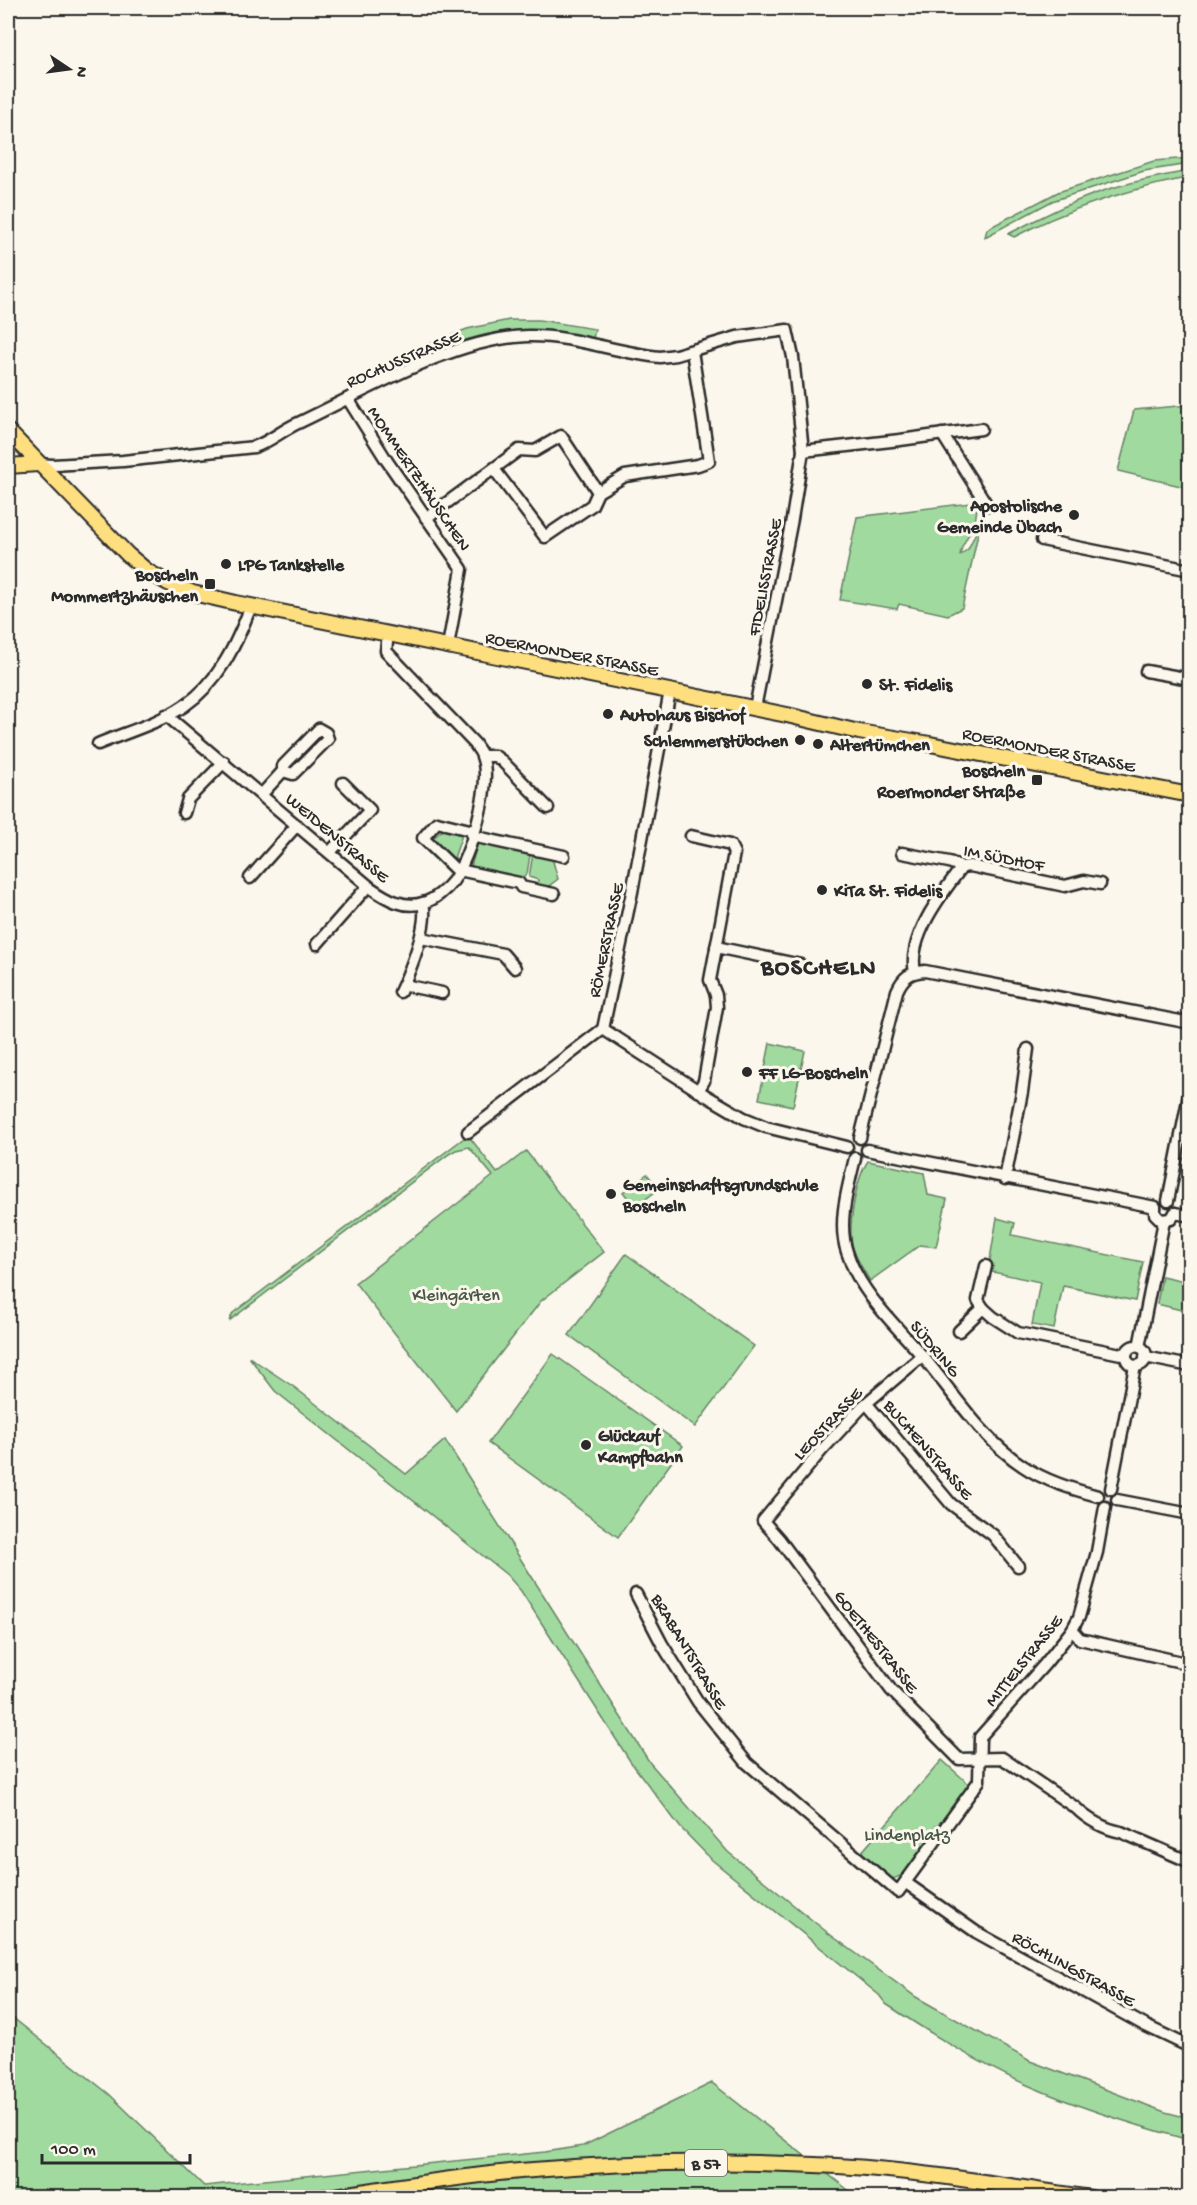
<svg xmlns="http://www.w3.org/2000/svg" width="1197" height="2205" font-family="'Gochi Hand',sans-serif">
  <style>
    .green { fill: #a1da9f; stroke: #668265; stroke-width: 1.5 }
    .lines { fill: none; stroke-linecap: round; stroke-linejoin: round }
    .minor-casing { stroke: #2b2b2b; stroke-width: 15 }
    .major-casing { stroke: #2b2b2b; stroke-width: 18 }
    .minor { stroke: #fbf7ec; stroke-width: 10 }
    .major { stroke: #fedf80; stroke-width: 14 }
    .poi-dot { fill: #2b2b2b; stroke: #fbf7ec; stroke-width: 2 }
    .labels { text-anchor: middle; stroke-width: 6; stroke-linejoin: round; paint-order: stroke }
    .shield { fill: #fbf7ec; stroke: #696865; stroke-width: 1.5 }
    .shield-label { font-size: 16px; font-weight: bold; fill: #2b2b2b }
    .street-label { font-size: 18px; fill: #2b2b2b; stroke: #fbf7ec }
    .poi-label { font-size: 18px; font-weight: bold; fill: #2b2b2b; stroke: #fbf7ec; text-anchor: start }
    .park-label { font-size: 18px; fill: #485748; stroke: #fbf7ec }
    .district-label { font-size: 24px; font-weight: bold; letter-spacing: 1.5px; fill: #2b2b2b; stroke: #fbf7ec }
  </style>
  <rect width="100%" height="100%" fill="#fbf7ec"/>
  <filter id="ink" filterUnits="userSpaceOnUse"><feTurbulence type="fractalNoise" baseFrequency=".0167" numOctaves="2"/><feDisplacementMap in="SourceGraphic" scale="12" xChannelSelector="R" yChannelSelector="G"/><feConvolveMatrix kernelMatrix="1 2 1 2 8 2 1 2 1" color-interpolation-filters="sRGB"/></filter>
  <g filter="url(#ink)">
    <!-- green -->
    <g class="green">
      <polygon points="1189,158 1189,164 1144,171 1052,201 985,237 987,229 1058,192 1154,161"/>
      <path d="M1189 171 1188 176 1181 179C1123 191 1067 209 1014 237L1008 234C1040 218 1072 201 1106 190 1133 181 1161 176 1189 171Z"/>
      <polygon points="509,320 539,320 595,329 593,339 543,331 522,332 479,338 437,352 429,344 467,329"/>
      <polygon points="1189,405 1189,488 1118,471 1134,410"/>
      <polygon points="978,502 975,522 962,547 960,555 968,549 980,524 962,608 948,615 899,604 897,609 840,600 857,517"/>
      <polygon points="445,828 463,832 454,858 460,861 458,864 453,864 455,861 437,843 434,844 432,839"/>
      <polygon points="478,842 528,853 530,855 527,874 521,880 470,870"/>
      <polygon points="533,854 552,858 558,879 545,889 537,888 538,880 529,877"/>
      <polygon points="770,1043 805,1051 793,1106 759,1099"/>
      <polygon points="468,1135 497,1173 526,1151 604,1252 541,1301 456,1411 355,1283 493,1176 469,1147 456,1150 449,1154 229,1321 233,1313"/>
      <path d="M868 1161 924 1173 928 1195 947 1199 936 1247 920 1245 870 1281C864 1271 856 1259 853 1248 847 1228 856 1178 868 1161Z"/>
      <polygon points="647,1174 659,1189 635,1207 623,1192"/>
      <polygon points="997,1218 1015,1223 1012,1235 1143,1262 1135,1301 1063,1286 1054,1329 1032,1325 1040,1282 988,1271"/>
      <polygon points="626,1254 754,1346 695,1427 569,1335"/>
      <polygon points="1162,1276 1189,1282 1189,1312 1157,1304"/>
      <polygon points="553,1354 683,1446 618,1537 488,1443"/>
      <path d="M249 1357 294 1387 406 1474 445 1440 650 1763 728 1852 828 1933 916 1997 1030 2061 1165 2112 1189 2118V2140C1134 2125 1077 2107 1025 2084 976 2062 930 2033 886 2004L879 1995 712 1860 680 1827 630 1761 521 1591 507 1575 275 1391Z"/>
      <path d="M942 1760 970 1785 939 1827 936 1826 930 1835 932 1837C922 1852 911 1875 892 1879L860 1854Z"/>
      <polygon points="8,2014 109,2094 204,2186 545,2152 583,2146 712,2083 857,2197 8,2197"/>
    </g>
    <g class="lines">
      <defs>
        <g id="minor">
          <polyline points="348,399 387,461 462,569 448,646"/>
          <polyline points="942,434 987,505"/>
          <polyline points="803,451 900,440 981,429"/>
          <path d="M38 464 53 465 123 461 254 447C269 442 280 432 294 425 363 393 452 338 528 336 573 335 616 353 660 357L676 355 737 337 787 330 793 357 803 451 792 519 755 708"/>
          <polyline points="494,469 545,537 592,505 598,492 625,476 698,465 709,461 692,351"/>
          <polyline points="426,518 519,450 535,451 561,436 598,492"/>
          <polyline points="1042,540 1190,570"/>
          <polyline points="1146,671 1190,679"/>
          <path d="M166 715 371 888C387 899 404 909 423 903 434 900 446 890 453 881 470 855 493 786 482 756 481 752 477 748 475 744L386 651 388 634"/>
          <path d="M98 744C127 732 159 723 184 706 219 682 236 645 251 606"/>
          <polyline points="482,756 495,756 502,761 548,808"/>
          <polyline points="262,794 283,771 293,774 328,739 326,733 319,729 283,766 283,771"/>
          <polyline points="184,813 188,799 224,762"/>
          <polyline points="472,836 564,856"/>
          <polyline points="691,836 730,845 734,853 710,980 716,995 717,1007 704,1081 698,1091"/>
          <polyline points="330,852 370,810 343,783"/>
          <polyline points="902,853 949,862 962,867 970,866 1065,886 1084,881 1100,884"/>
          <polyline points="459,870 519,883 521,887 554,894"/>
          <polyline points="458,872 423,838 437,822 474,831"/>
          <polyline points="250,878 297,825"/>
          <polyline points="421,938 503,954 515,968"/>
          <polyline points="317,944 368,886"/>
          <polyline points="716,947 801,965"/>
          <path d="M915 972C907 938 942 893 962 867"/>
          <polyline points="404,985 442,993"/>
          <path d="M400 992C410 971 429 925 423 903"/>
          <polyline points="603,1029 705,1095 744,1118 766,1127 847,1147"/>
          <polyline points="468,1132 603,1029 632,892 670,691"/>
          <path d="M860 1138 897 991C903 977 910 972 925 971L1190 1023"/>
          <polyline points="867,1150 1155,1207"/>
          <path d="M855 1158C848 1188 837 1222 847 1252 860 1294 897 1326 924 1358 955 1395 982 1439 1023 1466 1045 1481 1072 1489 1098 1496"/>
          <polyline points="1005,1179 1022,1092 1028,1049"/>
          <polyline points="1168,1201 1190,1090"/>
          <polyline points="1155,1207 1155,1214 1161,1220 1171,1219 1175,1213"/>
          <polyline points="1175,1213 1190,1216"/>
          <polyline points="983,1308 978,1300 986,1266"/>
          <polyline points="959,1331 983,1308 993,1317 1018,1333 1126,1355"/>
          <circle cx="1136" cy="1356" r="10"/>
          <polyline points="1139,1347 1164,1221"/>
          <path d="M922 1356 863 1406 822 1450 763 1521 779 1539 891 1690 959 1759 1002 1758 1076 1808C1088 1820 1105 1829 1121 1832L1190 1862"/>
          <polyline points="1145,1357 1190,1366"/>
          <polyline points="867,1404 951,1504 993,1535 1018,1566"/>
          <polyline points="1111,1489 1135,1366"/>
          <polyline points="1117,1500 1190,1514"/>
          <polyline points="636,1594 662,1644 698,1702 747,1763 898,1892 979,1781 980,1737 1045,1664 1072,1630 1079,1617 1097,1552 1105,1507"/>
          <polyline points="1072,1630 1080,1639 1190,1664"/>
          <polyline points="906,1883 976,1932 1146,2026 1190,2047"/>
        </g>
        <g id="major">
          <polyline points="8,431 128,555 147,571 168,583 193,593 236,603 787,715 859,732 930,744 1190,795"/>
          <polyline points="8,466 38,464"/>
          <path d="M321 2198C387 2188 453 2177 520 2171 625 2162 732 2160 838 2166 923 2171 1007 2186 1091 2198"/>
        </g>
      </defs>
      <!-- minor casing -->
      <use href="#minor" class="minor-casing"/>
      <!-- major casing -->
      <use href="#major" class="major-casing"/>
      <!-- minor -->
      <use href="#minor" class="minor"/>
      <!-- major -->
      <use href="#major" class="major"/>
    </g>
  </g>
  <!-- markers -->
  <g class="poi-dot">
    <circle cx="1074" cy="515" r="6"/>
    <circle cx="226" cy="564" r="6"/>
    <rect x="204" y="578" width="12" height="12" rx="3"/>
    <circle cx="867" cy="684" r="6"/>
    <circle cx="608" cy="714" r="6"/>
    <circle cx="800" cy="740" r="6"/>
    <circle cx="818" cy="744" r="6"/>
    <rect x="1031" y="774" width="12" height="12" rx="3"/>
    <circle cx="822" cy="890" r="6"/>
    <circle cx="747" cy="1072" r="6"/>
    <circle cx="611" cy="1194" r="6"/>
    <circle cx="586" cy="1445" r="6"/>
  </g>
  <g class="labels">
    <!-- shield labels -->
    <rect class="shield" x="685" y="2150" width="42" height="26" rx="4.5"/>
    <g class="shield-label">
      <text x="706" y="2169">B 57</text>
    </g>
    <!-- street labels -->
    <g class="street-label">
      <text transform="translate(403 358) rotate(-23)" y="6">ROCHUSSTRASSE</text>
      <text transform="translate(420 478) rotate(56)" y="6">MOMMERTZHÄUSCHEN</text>
      <text transform="translate(764 577) rotate(-79)" y="6">FIDELISSTRASSE</text>
      <text transform="translate(572 653) rotate(11)" y="6">ROERMONDER STRASSE</text>
      <text transform="translate(1049 749) rotate(11)" y="6">ROERMONDER STRASSE</text>
      <text transform="translate(338 837) rotate(40)" y="6">WEIDENSTRASSE</text>
      <text transform="translate(1004 857) rotate(11)" y="6">IM SÜDHOF</text>
      <text transform="translate(605 940) rotate(-78)" y="6">RÖMERSTRASSE</text>
      <text transform="translate(936 1348) rotate(50)" y="6">SÜDRING</text>
      <text transform="translate(827 1423) rotate(-47)" y="6">LEOSTRASSE</text>
      <text transform="translate(929 1449) rotate(49)" y="6">BUCHENSTRASSE</text>
      <text transform="translate(877 1641) rotate(52)" y="6">GOETHESTRASSE</text>
      <text transform="translate(690 1651) rotate(59)" y="6">BRABANTSTRASSE</text>
      <text transform="translate(1023 1660) rotate(-51)" y="6">MITTELSTRASSE</text>
      <text transform="translate(1074 1968) rotate(29)" y="6">RÖCHLINGSTRASSE</text>
    </g>
    <!-- poi labels -->
    <g class="poi-label">
      <text x="1062" y="511" text-anchor="end">Apostolische<tspan x="1062" dy="21">Gemeinde Übach</tspan></text>
      <text x="238" y="570">LPG Tankstelle</text>
      <text x="198" y="580" text-anchor="end">Boscheln<tspan x="198" dy="21">Mommertzhäuschen</tspan></text>
      <text x="879" y="690">St. Fidelis</text>
      <text x="620" y="720">Autohaus Bischof</text>
      <text x="788" y="746" text-anchor="end">Schlemmerstübchen</text>
      <text x="830" y="750">Altertümchen</text>
      <text x="1025" y="776" text-anchor="end">Boscheln<tspan x="1025" dy="21">Roermonder Straße</tspan></text>
      <text x="834" y="896">KiTa St. Fidelis</text>
      <text x="759" y="1078">FF LG-Boscheln</text>
      <text x="623" y="1190">Gemeinschaftsgrundschule<tspan x="623" dy="21">Boscheln</tspan></text>
      <text x="598" y="1441">Glückauf<tspan x="598" dy="21">Kampfbahn</tspan></text>
    </g>
    <!-- park labels -->
    <g class="park-label">
      <text x="456" y="1300">Kleingärten</text>
      <text x="907" y="1840">Lindenplatz</text>
    </g>
    <!-- district labels -->
    <g class="district-label">
      <text x="819" y="974">BOSCHELN</text>
    </g>
  </g>
  <!-- margin -->
  <rect width="1197" height="2205" fill="none" stroke="#fbf7ec" stroke-width="30"/>
  <rect x="15" y="15" width="1167" height="2175" fill="none" stroke="#2b2b2b" stroke-width="2" filter="url(#ink)"/>
  <!-- north arrow -->
  <g transform="translate(69 69) rotate(103)" stroke="#fbf7ec" stroke-width="4.5" paint-order="stroke">
  <path d="M0-4.5L10 22L0 15L-10 22Z" fill="#2b2b2b"/>
  <text y="-9" font-size="16" font-weight="bold" text-anchor="middle" fill="#2b2b2b">N</text>
  </g>
  <!-- scale -->
  <path d="M42 2154v9h148v-9" fill="none" stroke="#2b2b2b" stroke-width="3"/>
  <text x="51" y="2154" font-size="18" fill="#2b2b2b" stroke="#fbf7ec" stroke-width="4.5" paint-order="stroke">100 m</text>
</svg>
